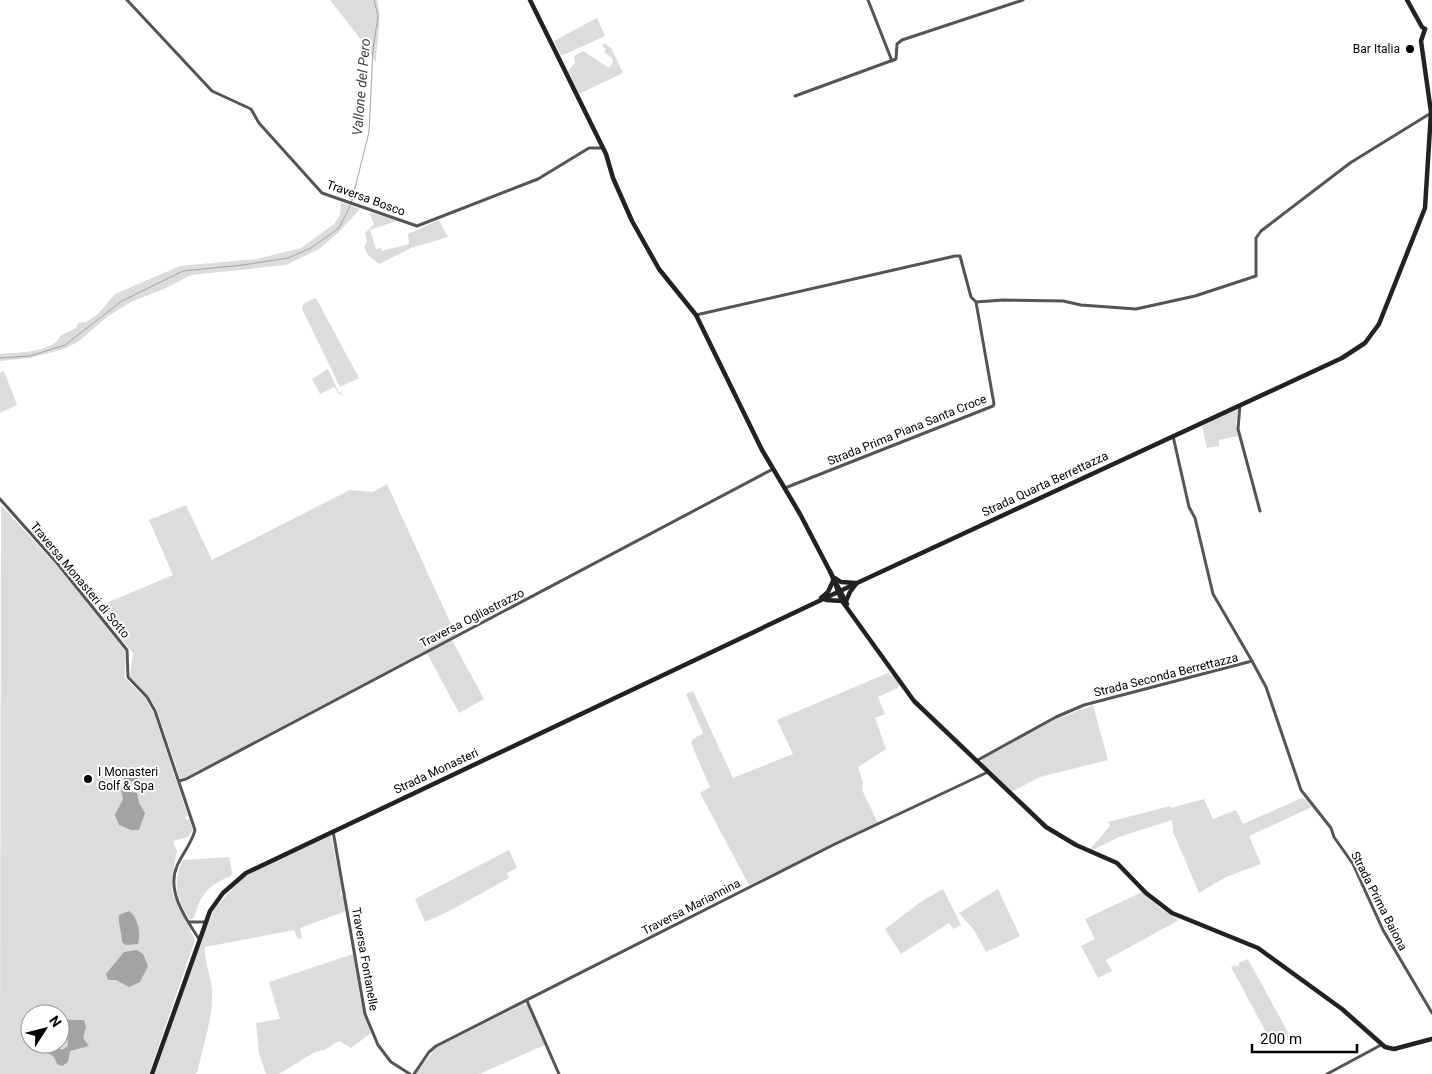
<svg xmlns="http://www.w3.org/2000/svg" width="1432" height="1074" font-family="Roboto,sans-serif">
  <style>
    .green { fill: #dcdcdc; fill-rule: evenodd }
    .water { fill: #a3a3a3 }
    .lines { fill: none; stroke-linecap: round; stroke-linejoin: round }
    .stream { stroke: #a3a3a3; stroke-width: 1 }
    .street { stroke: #555; stroke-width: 3 }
    .secondary { stroke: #222; stroke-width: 4.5 }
    .poi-dot { fill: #000; stroke: #fff; stroke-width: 2 }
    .labels { text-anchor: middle; stroke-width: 4; stroke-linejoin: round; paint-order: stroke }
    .poi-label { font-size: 12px; fill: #000; stroke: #fff; text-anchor: end }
    .street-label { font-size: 12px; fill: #000; stroke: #fff }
    .water-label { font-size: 14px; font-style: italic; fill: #444; stroke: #fff }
  </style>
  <rect width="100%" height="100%" fill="#fff"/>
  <!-- green -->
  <g class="green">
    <path d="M330 0H377C383 21 376 42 376 63L369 50Z"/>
    <polygon points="597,18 605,36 561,56 554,41"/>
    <polygon points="604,43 611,48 623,73 579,94 568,71 575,63 574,56 583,51 609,68 613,62 612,58 604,52 606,49 602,46"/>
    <path d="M341 202 360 209 338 233 319 249 286 265 191 275 166 288 131 302 108 316 78 342 64 349 30 358 0 361V354C15 353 55 352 60 336L76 328 78 323 86 322 98 314 115 294 180 266 257 259 301 248 334 224 340 215Z"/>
    <polygon points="369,212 397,221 370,230 376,249 381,248 382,251 409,244 408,234 439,220 448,237 411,248 379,264 368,255 364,247 367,242 365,233 374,224"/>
    <polygon points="316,298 359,378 340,387 302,309 304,303"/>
    <polygon points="328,369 338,391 343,395 339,394 334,387 320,394 312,379"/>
    <polygon points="4,371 17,405 0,413 0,373"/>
    <polygon points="1238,409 1236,424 1238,436 1219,440 1219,446 1207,448 1202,425"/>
    <polygon points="387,484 456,635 186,777 180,778 156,708 148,696 130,676 133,653 98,610 109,602 173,575 149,520 186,505 212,560 350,490 373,492"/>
    <path d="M1 505 57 566 125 651V678L145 698 154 714 188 816 185 817 186 820 189 819 193 830 188 837 173 841 177 851 172 877V892L195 940 149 1074H0ZM30 1014H60V1044H30Z"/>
    <polygon points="452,640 484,699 459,713 427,653"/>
    <polygon points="890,672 889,675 894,676 900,685 898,688 878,697 885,714 875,718 886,749 858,767 863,783 862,790 878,823 749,885 700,793 710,787 691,743 693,739 703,733 686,694 693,691 733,778 793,754 777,720"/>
    <polygon points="1093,705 1108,760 1040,777 1011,792 981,764 983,758 1054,720"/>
    <polygon points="1302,798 1306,799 1312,807 1249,836 1261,864 1226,877 1199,893 1173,832 1172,820 1119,837 1093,850 1090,849 1110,826 1108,822 1170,806 1171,808 1204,799 1213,819 1236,810 1243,824"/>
    <path d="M331 835 342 890 340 895 343 896 346 911 300 928 302 938 298 939 294 930 205 947C204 963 212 977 212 993 213 1018 203 1045 198 1070L196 1074H155L200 942 215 908 243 877Z"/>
    <polygon points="509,850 517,868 507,873 509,878 451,910 425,922 415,899"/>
    <path d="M229 857 232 872 231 876C209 884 200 895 194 918L190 919C176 900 172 881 183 860Z"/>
    <polygon points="943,889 961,925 953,929 949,923 901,954 885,929 919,903"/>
    <polygon points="998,889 1020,936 986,952 974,930 959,913"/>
    <polygon points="1142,892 1159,907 1179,920 1106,960 1112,971 1098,978 1081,946 1095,939 1085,919"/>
    <polygon points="353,954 361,1002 371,1033 351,1048 339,1041 324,1050 315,1052 279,1074 266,1074 259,1054 256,1023 280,1019 269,982"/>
    <polygon points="1248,959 1291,1038 1282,1042 1280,1041 1274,1047 1231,967 1236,965 1238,967 1239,963"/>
    <polygon points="524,1004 527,1005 545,1045 479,1074 415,1074 437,1047"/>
  </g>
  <!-- water -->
  <g class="water">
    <polygon points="127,767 138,775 138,778 134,781 126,782 126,791 137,793 139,803 145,813 139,830 131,830 119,825 115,815 123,799 121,790"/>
    <path d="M129 911C138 917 141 933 138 944L125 945 122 942C122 933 118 923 119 915Z"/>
    <polygon points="137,950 143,954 148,966 140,982 129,987 116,980 108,980 106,974 124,952"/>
    <polygon points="60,1017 71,1020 84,1020 86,1027 83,1038 89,1046 70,1051 68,1062 62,1066 57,1064 54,1057 48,1053 52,1049 50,1044 54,1044 62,1050 68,1046 67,1035 60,1032"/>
  </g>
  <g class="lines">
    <!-- stream -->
    <polyline class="stream" points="0,358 30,356 65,345 122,301 183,271 243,265 288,258 311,248 339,228 351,204 369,132 373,49 378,16 374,0"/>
    <!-- street -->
    <g class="street">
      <polyline points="127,0 212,91 251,109 259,123 322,193 417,226 538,179 589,148 603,148"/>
      <polyline points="868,0 892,61"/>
      <polyline points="795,96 896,59 897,44 902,40 1023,0"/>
      <polyline points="696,315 955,256 960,256 971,297 976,302 1003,300 1063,301 1081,305 1136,309 1195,296 1256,276 1256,238 1261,231 1350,163 1431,113"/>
      <polyline points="1240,405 1238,429 1260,511"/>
      <polyline points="785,488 993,406 994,404 976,302"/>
      <path d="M0 499 57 563 127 650 128 677 147 697 155 711 195 830C192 843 182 854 177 866 166 891 186 919 199 939"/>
      <polyline points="1252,661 1266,687 1301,790 1331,828 1334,837 1353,864 1383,930 1432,1013"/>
      <polyline points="976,761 1056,717 1084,705 1252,661 1213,594 1195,518 1189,507 1173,436"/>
      <polyline points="179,781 186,779 773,469"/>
      <polyline points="333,831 365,1014 378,1045 391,1062 410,1074"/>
      <polyline points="189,922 205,922"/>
      <polyline points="527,1001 559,1074"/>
      <polyline points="414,1074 429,1052 436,1046 833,845 988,772"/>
      <polyline points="1327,1074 1381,1045"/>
    </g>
    <!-- secondary -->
    <g class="secondary">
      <polyline points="530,0 606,154 613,178 632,221 659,269 696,315 762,450 800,514 847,604"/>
      <polyline points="1407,0 1422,27 1425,29"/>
      <polyline points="830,571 842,601 914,701 1046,827 1076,845 1117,863 1146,893 1172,913 1258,948 1342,1009 1385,1047 1394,1049 1432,1039"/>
      <polyline points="835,578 841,582 856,583"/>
      <polyline points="821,598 828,592 833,581"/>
      <polyline points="826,600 842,601"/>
      <polyline points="846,601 850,592 856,584"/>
      <polyline points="152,1074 210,911 223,893 246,873 857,583 1342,358 1365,343 1379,324 1425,208 1431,112 1421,41 1425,29"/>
    </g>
  </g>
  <!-- markers -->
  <g class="poi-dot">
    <circle cx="1410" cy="49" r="5"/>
    <circle cx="88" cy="779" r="5"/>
  </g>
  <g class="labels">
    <!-- poi labels -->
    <g class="poi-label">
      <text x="1400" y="53">Bar Italia</text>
      <text x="98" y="776" text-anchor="start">I Monasteri<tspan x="98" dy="14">Golf &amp; Spa</tspan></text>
    </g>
    <!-- street labels -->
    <g class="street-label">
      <text transform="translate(366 198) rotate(20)" y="4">Traversa Bosco</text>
      <text transform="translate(907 430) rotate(-22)" y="4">Strada Prima Piana Santa Croce</text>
      <text transform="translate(1045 484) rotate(-25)" y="4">Strada Quarta Berrettazza</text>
      <text transform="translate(80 580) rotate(50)" y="4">Traversa Monasteri di Sotto</text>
      <text transform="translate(472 618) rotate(-27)" y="4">Traversa Ogliastrazzo</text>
      <text transform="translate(1166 675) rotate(-14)" y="4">Strada Seconda Berrettazza</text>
      <text transform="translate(436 771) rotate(-25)" y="4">Strada Monasteri</text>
      <text transform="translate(1379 901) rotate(63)" y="4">Strada Prima Baiona</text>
      <text transform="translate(691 907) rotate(-27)" y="4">Traversa Mariannina</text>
      <text transform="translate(365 959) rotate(80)" y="4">Traversa Fontanelle</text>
    </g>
    <!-- water labels -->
    <g class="water-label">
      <text transform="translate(361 87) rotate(-85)" y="5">Vallone del Pero</text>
    </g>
  </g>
  <!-- north arrow -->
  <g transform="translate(45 1029) rotate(54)"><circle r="24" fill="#ffffff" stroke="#999999"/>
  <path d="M0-4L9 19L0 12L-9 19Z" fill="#000000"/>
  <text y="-8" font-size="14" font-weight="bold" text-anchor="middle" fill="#000000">N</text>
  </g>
  <!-- scale -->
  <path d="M1252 1044v8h105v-8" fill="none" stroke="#000000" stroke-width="2.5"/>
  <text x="1260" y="1044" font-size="15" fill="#000000" stroke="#ffffff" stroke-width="4" paint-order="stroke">200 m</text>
</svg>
